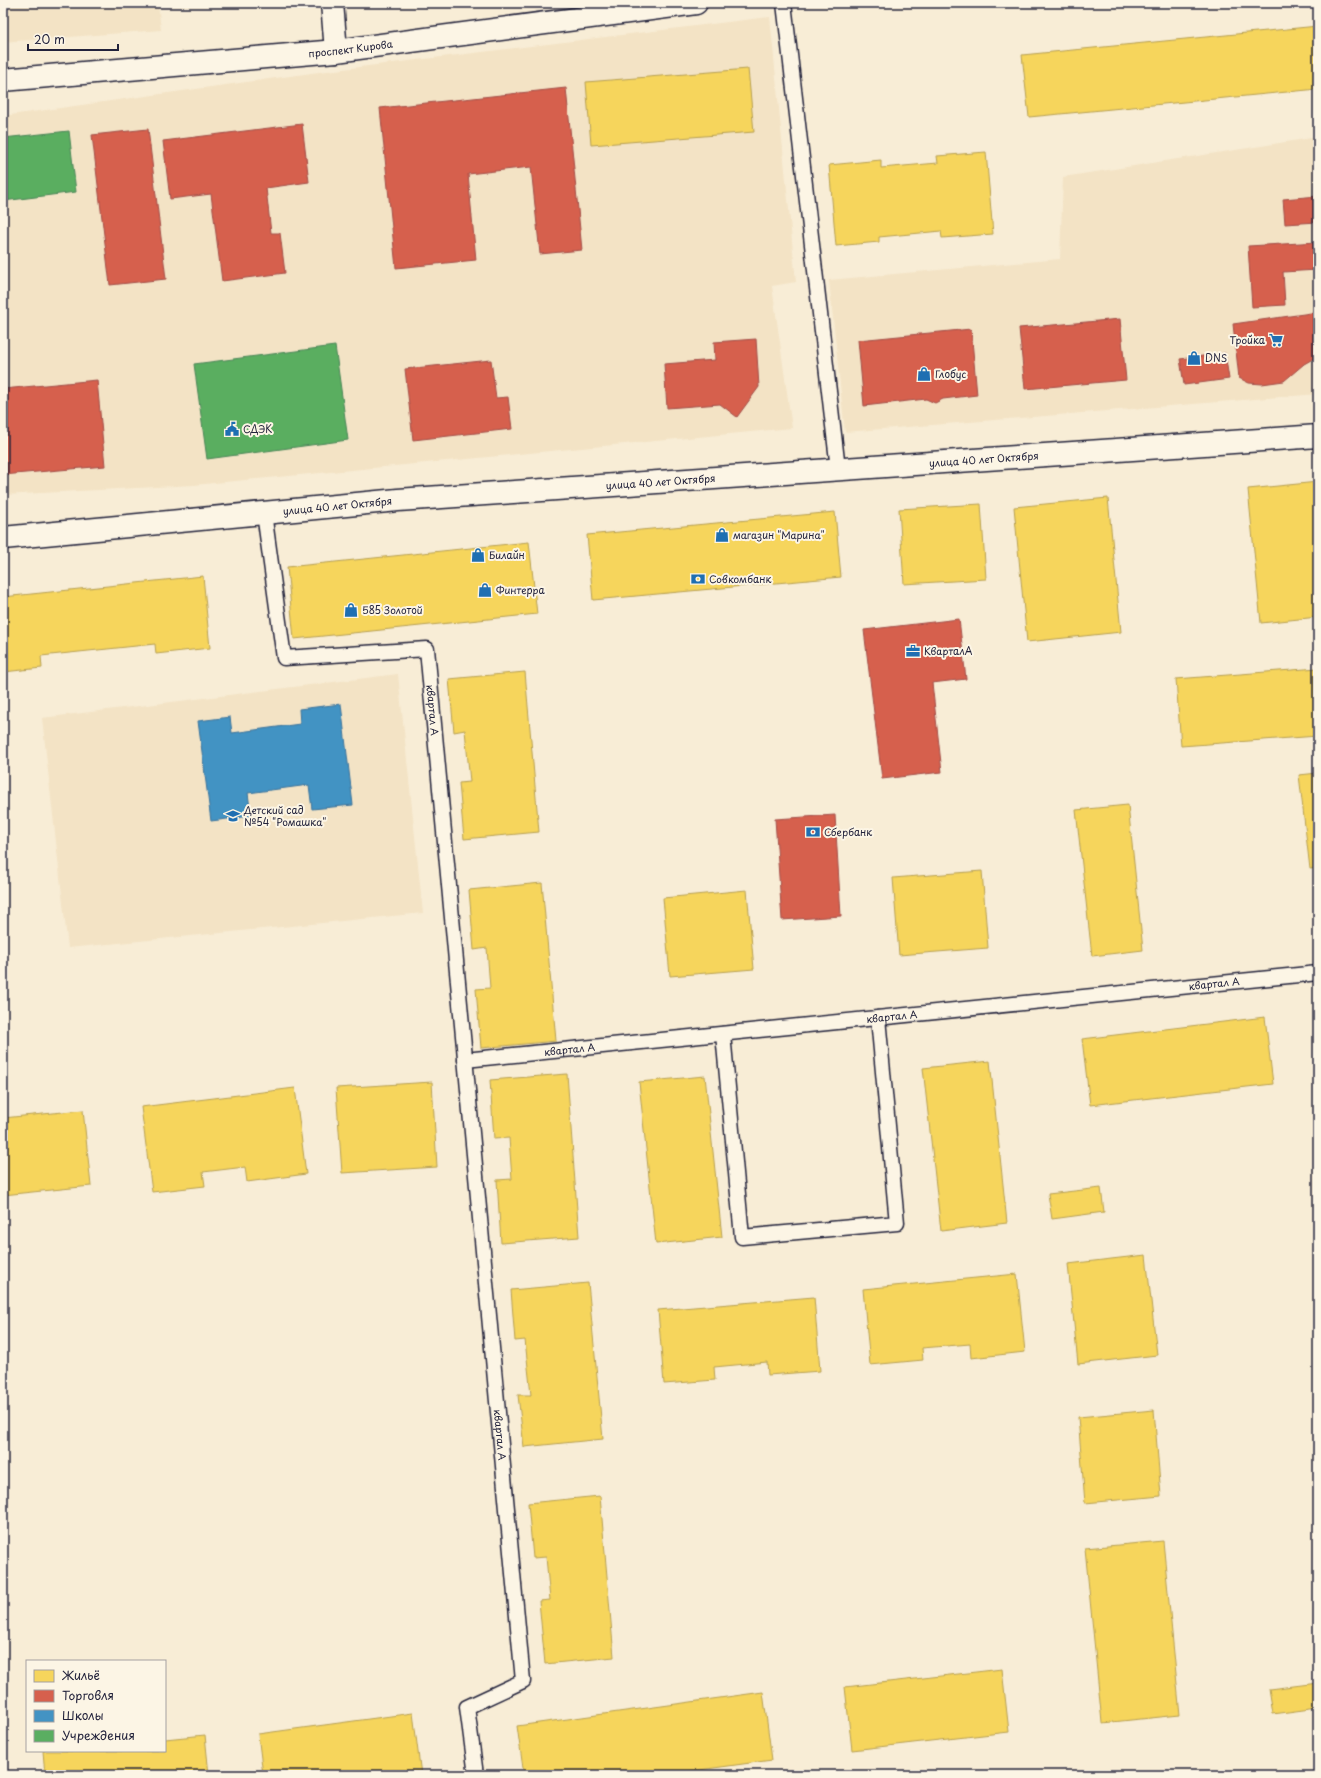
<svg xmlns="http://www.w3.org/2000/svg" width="1321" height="1778" font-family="'Playpen Sans',sans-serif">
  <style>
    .built { fill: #f3e3c5 }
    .homes { fill: #f6d55c; stroke: #b69f52 }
    .shops { fill: #d6604d; stroke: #a04d48 }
    .schools { fill: #4393c3; stroke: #39719a }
    .public { fill: #5aae61; stroke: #498456 }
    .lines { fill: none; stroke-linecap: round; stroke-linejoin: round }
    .service-casing { stroke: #22223b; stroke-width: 17 }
    .minor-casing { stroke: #22223b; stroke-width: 25 }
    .tertiary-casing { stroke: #22223b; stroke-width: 25 }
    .service { stroke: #fcf5e5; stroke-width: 14 }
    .minor { stroke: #fcf5e5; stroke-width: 22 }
    .tertiary { stroke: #fcf5e5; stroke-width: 22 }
    .labels { text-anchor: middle; stroke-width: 4; stroke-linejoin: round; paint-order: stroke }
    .street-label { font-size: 10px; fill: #22223b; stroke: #fcf5e5 }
    .poi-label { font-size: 10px; fill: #22223b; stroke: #fcf5e5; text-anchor: start }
  </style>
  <rect width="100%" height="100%" fill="#f8edd6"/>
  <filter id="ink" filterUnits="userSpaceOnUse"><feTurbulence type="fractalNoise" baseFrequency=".025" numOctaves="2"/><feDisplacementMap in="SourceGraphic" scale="8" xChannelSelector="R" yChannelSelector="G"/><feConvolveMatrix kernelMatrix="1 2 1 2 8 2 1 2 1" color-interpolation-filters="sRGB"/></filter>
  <g filter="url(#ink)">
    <!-- built -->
    <g class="built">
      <polygon points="3,3 158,3 161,30 3,42"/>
      <polygon points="770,17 796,282 772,286 792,428 194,485 3,495 3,116 319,72"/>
      <polygon points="1318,137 1318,394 845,432 829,280 1060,259 1063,177"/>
      <polygon points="398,674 423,913 68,948 42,718"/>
    </g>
    <!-- homes -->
    <g class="homes">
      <polygon points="1318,26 1318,89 1029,117 1022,55"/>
      <polygon points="748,69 754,132 591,145 586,82"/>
      <polygon points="986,152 993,234 942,238 941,231 879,237 879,242 836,246 829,165 881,160 881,168 938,163 937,156"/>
      <polygon points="1318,482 1318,617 1261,623 1248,489"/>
      <polygon points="1108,498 1121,632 1027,642 1014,507"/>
      <polygon points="981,504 986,579 904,584 899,509"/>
      <polygon points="835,512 841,577 593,600 587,535"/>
      <polygon points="529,542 537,614 294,639 287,567"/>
      <polygon points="203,576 210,648 156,654 155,644 41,656 42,668 3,672 3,597"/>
      <polygon points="1318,668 1318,736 1181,746 1176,679"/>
      <polygon points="525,672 539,832 464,839 459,783 470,782 465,730 454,732 449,679"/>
      <polygon points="1318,773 1318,868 1310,869 1299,775"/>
      <polygon points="1128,805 1143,950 1092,956 1076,810"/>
      <polygon points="982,871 988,948 899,955 893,878"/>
      <polygon points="542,883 556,1041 481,1048 476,989 490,988 487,948 474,950 469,890"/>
      <polygon points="747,890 754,969 670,976 663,898"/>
      <polygon points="1265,1017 1273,1084 1090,1105 1082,1039"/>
      <polygon points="990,1061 1007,1223 941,1231 923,1068"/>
      <polygon points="567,1074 579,1237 501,1243 497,1180 512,1179 509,1138 494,1139 490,1080"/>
      <polygon points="705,1076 722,1237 656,1244 639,1082"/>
      <polygon points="432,1082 437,1167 342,1173 336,1088"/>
      <polygon points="295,1088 306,1174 247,1182 245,1167 203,1172 205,1186 152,1192 141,1107"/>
      <polygon points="83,1110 91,1186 3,1195 3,1118"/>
      <polygon points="1101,1188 1104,1212 1052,1219 1048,1194"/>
      <polygon points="1146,1255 1157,1355 1078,1364 1068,1264"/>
      <polygon points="1017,1274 1025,1352 971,1358 970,1344 922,1348 923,1360 870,1365 863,1289"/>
      <polygon points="588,1283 603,1439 524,1447 518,1395 531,1395 525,1340 515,1341 511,1290"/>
      <polygon points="814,1297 820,1371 768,1375 767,1362 714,1367 715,1380 664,1384 658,1310"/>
      <polygon points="1154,1410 1161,1496 1085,1503 1078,1417"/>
      <polygon points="600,1496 614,1657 545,1664 539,1601 550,1600 546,1557 533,1558 528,1503"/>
      <polygon points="1163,1541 1180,1715 1102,1723 1085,1548"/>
      <polygon points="1002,1669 1009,1732 852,1750 845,1687"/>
      <polygon points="1318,1683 1318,1708 1273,1714 1269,1689"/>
      <polygon points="763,1692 772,1760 663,1775 524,1775 517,1726"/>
      <polygon points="413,1713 421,1775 263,1775 258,1734"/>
      <polygon points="205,1735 209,1775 45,1775 43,1751 165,1751 165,1739"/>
    </g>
    <!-- shops -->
    <g class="shops">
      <polygon points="566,88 582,250 540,254 531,167 468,174 476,260 396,268 380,108"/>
      <polygon points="302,124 309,182 266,188 271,233 280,233 285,273 222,281 211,194 170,199 163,141"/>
      <polygon points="148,129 166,279 110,285 92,135"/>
      <polygon points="1318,196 1318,222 1285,224 1283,199"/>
      <polygon points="1318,242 1318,270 1283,272 1285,305 1252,307 1248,246"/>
      <polygon points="1318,312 1318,356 1304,364 1284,381 1262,384 1249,383 1239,378 1233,324"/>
      <polygon points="1120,319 1126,380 1025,389 1019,328"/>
      <polygon points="971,329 977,395 943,399 935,403 926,399 864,406 858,340"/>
      <polygon points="756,339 759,387 737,417 720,404 667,408 664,364 715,360 714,342"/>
      <polygon points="1225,353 1229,379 1184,385 1180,359"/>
      <polygon points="491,360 496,398 508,397 512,429 413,440 405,369"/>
      <polygon points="97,380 105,466 3,475 3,389"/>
      <polygon points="959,619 966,679 932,683 942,772 882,779 864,630"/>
      <polygon points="835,815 841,916 782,920 775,819"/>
    </g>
    <!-- schools -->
    <polygon class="schools" points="341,704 353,805 312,809 309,785 248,793 251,816 211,821 198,721 230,717 232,733 300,724 299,709"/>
    <!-- public -->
    <g class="public">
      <polygon points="69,131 76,192 3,201 3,138"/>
      <polygon points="335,346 348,440 207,459 194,364"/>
    </g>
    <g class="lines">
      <defs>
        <g id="service">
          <polyline points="784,3 838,469"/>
          <path id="s1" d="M264 513 284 658 427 649 523 1681 467 1707 476 1775"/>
          <polyline points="723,1034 742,1237 897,1223 878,1018"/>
          <path id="s2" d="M465 1060 1318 973"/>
        </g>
        <polyline id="minor" points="332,3 336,51"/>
        <g id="tertiary">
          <path id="s3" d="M3 80 336 51 696 3"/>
          <path id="s4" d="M3 538 398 500 1318 436"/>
        </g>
      </defs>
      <!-- service casing -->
      <use href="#service" class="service-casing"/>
      <!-- minor casing -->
      <use href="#minor" class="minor-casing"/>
      <!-- tertiary casing -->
      <use href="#tertiary" class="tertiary-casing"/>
      <!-- service -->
      <use href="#service" class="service"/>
      <!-- minor -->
      <use href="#minor" class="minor"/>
      <!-- tertiary -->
      <use href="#tertiary" class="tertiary"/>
    </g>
  </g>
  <!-- icons -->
  <defs>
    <symbol id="supermarket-bare" viewBox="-9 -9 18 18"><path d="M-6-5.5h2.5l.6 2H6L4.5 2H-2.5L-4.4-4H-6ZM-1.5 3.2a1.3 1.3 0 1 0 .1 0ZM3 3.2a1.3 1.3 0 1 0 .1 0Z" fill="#1f6fb2" stroke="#fcf5e5" stroke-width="2.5" paint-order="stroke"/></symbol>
    <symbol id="shop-bare" viewBox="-9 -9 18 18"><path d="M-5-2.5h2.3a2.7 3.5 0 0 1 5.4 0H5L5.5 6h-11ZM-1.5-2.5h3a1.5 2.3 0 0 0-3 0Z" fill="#1f6fb2" stroke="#fcf5e5" stroke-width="2.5" paint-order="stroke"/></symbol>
    <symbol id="civic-bare" viewBox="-9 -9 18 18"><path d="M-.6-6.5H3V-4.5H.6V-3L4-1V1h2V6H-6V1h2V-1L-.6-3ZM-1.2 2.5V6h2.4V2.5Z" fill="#1f6fb2" stroke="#fcf5e5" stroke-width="2.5" paint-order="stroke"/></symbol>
    <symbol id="bank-bare" viewBox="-9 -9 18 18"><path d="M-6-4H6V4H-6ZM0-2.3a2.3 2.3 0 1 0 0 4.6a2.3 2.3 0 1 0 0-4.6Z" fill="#1f6fb2" stroke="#fcf5e5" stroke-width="2.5" paint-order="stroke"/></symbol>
    <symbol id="office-bare" viewBox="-9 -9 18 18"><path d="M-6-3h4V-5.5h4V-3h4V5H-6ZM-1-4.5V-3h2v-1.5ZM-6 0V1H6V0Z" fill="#1f6fb2" stroke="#fcf5e5" stroke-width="2.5" paint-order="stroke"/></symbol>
    <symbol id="school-bare" viewBox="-9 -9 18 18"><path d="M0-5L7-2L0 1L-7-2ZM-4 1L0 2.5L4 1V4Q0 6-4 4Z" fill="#1f6fb2" stroke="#fcf5e5" stroke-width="2.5" paint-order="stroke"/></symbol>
  </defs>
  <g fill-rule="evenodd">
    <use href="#supermarket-bare" x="1266" y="330" width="20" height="20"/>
    <use href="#shop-bare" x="1184" y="348" width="20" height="20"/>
    <use href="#shop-bare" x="914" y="364" width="20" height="20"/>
    <use href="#civic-bare" x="222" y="419" width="20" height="20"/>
    <use href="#shop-bare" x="712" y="525" width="20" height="20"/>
    <use href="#shop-bare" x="468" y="545" width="20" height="20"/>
    <use href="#bank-bare" x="688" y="569" width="20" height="20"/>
    <use href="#shop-bare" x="475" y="580" width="20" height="20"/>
    <use href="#shop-bare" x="341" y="600" width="20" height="20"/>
    <use href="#office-bare" x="903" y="641" width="20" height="20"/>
    <use href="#school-bare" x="223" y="806" width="20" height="20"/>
    <use href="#bank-bare" x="803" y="822" width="20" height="20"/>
  </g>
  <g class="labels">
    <!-- street labels -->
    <g class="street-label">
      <text dy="4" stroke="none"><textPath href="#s3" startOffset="349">проспект Кирова</textPath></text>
      <text dy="4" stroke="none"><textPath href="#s4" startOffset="984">улица 40 лет Октября</textPath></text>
      <text dy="4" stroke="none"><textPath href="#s4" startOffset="660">улица 40 лет Октября</textPath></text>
      <text dy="4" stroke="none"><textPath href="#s4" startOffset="336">улица 40 лет Октября</textPath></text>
      <text dy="4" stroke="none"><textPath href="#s1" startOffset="351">квартал А</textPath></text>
      <text dy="4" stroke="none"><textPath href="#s2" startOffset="753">квартал А</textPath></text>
      <text dy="4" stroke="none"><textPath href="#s2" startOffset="429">квартал А</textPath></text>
      <text dy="4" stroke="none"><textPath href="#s2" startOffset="105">квартал А</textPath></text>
      <text dy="4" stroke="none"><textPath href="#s1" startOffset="1079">квартал А</textPath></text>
    </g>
    <!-- poi labels -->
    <g class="poi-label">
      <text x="1265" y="344" text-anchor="end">Тройка</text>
      <text x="1205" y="362">DNS</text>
      <text x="935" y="378">Глобус</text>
      <text x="243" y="433">СДЭК</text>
      <text x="733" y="539">магазин "Марина"</text>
      <text x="489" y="559">Билайн</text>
      <text x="709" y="583">Совкомбанк</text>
      <text x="496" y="594">Финтерра</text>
      <text x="362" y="614">585 Золотой</text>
      <text x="924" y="655">КварталА</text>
      <text x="244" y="814">Детский сад<tspan x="244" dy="12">№54 "Ромашка"</tspan></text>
      <text x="824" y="836">Сбербанк</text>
    </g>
  </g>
  <!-- margin -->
  <rect width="1321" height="1778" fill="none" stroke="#fcf5e5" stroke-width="16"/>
  <rect x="8" y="8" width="1305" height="1762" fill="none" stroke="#22223b" stroke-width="1.5" filter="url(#ink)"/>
  <!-- legend -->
  <rect x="26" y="1660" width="140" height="92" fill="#fcf5e5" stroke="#a5a1a1"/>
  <rect x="34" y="1670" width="20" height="12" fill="#f6d55c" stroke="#a5a1a1"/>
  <text x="62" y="1680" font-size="12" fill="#22223b">Жильё</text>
  <rect x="34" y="1690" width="20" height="12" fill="#d6604d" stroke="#a5a1a1"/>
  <text x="62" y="1700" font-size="12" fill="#22223b">Торговля</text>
  <rect x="34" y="1710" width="20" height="12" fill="#4393c3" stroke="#a5a1a1"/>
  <text x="62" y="1720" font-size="12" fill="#22223b">Школы</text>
  <rect x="34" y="1730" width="20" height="12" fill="#5aae61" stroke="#a5a1a1"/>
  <text x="62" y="1740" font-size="12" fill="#22223b">Учреждения</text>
  <!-- scale -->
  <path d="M28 44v6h90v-6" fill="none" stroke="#22223b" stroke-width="2"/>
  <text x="34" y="44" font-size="12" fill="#22223b" stroke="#fcf5e5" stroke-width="3" paint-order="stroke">20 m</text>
</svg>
